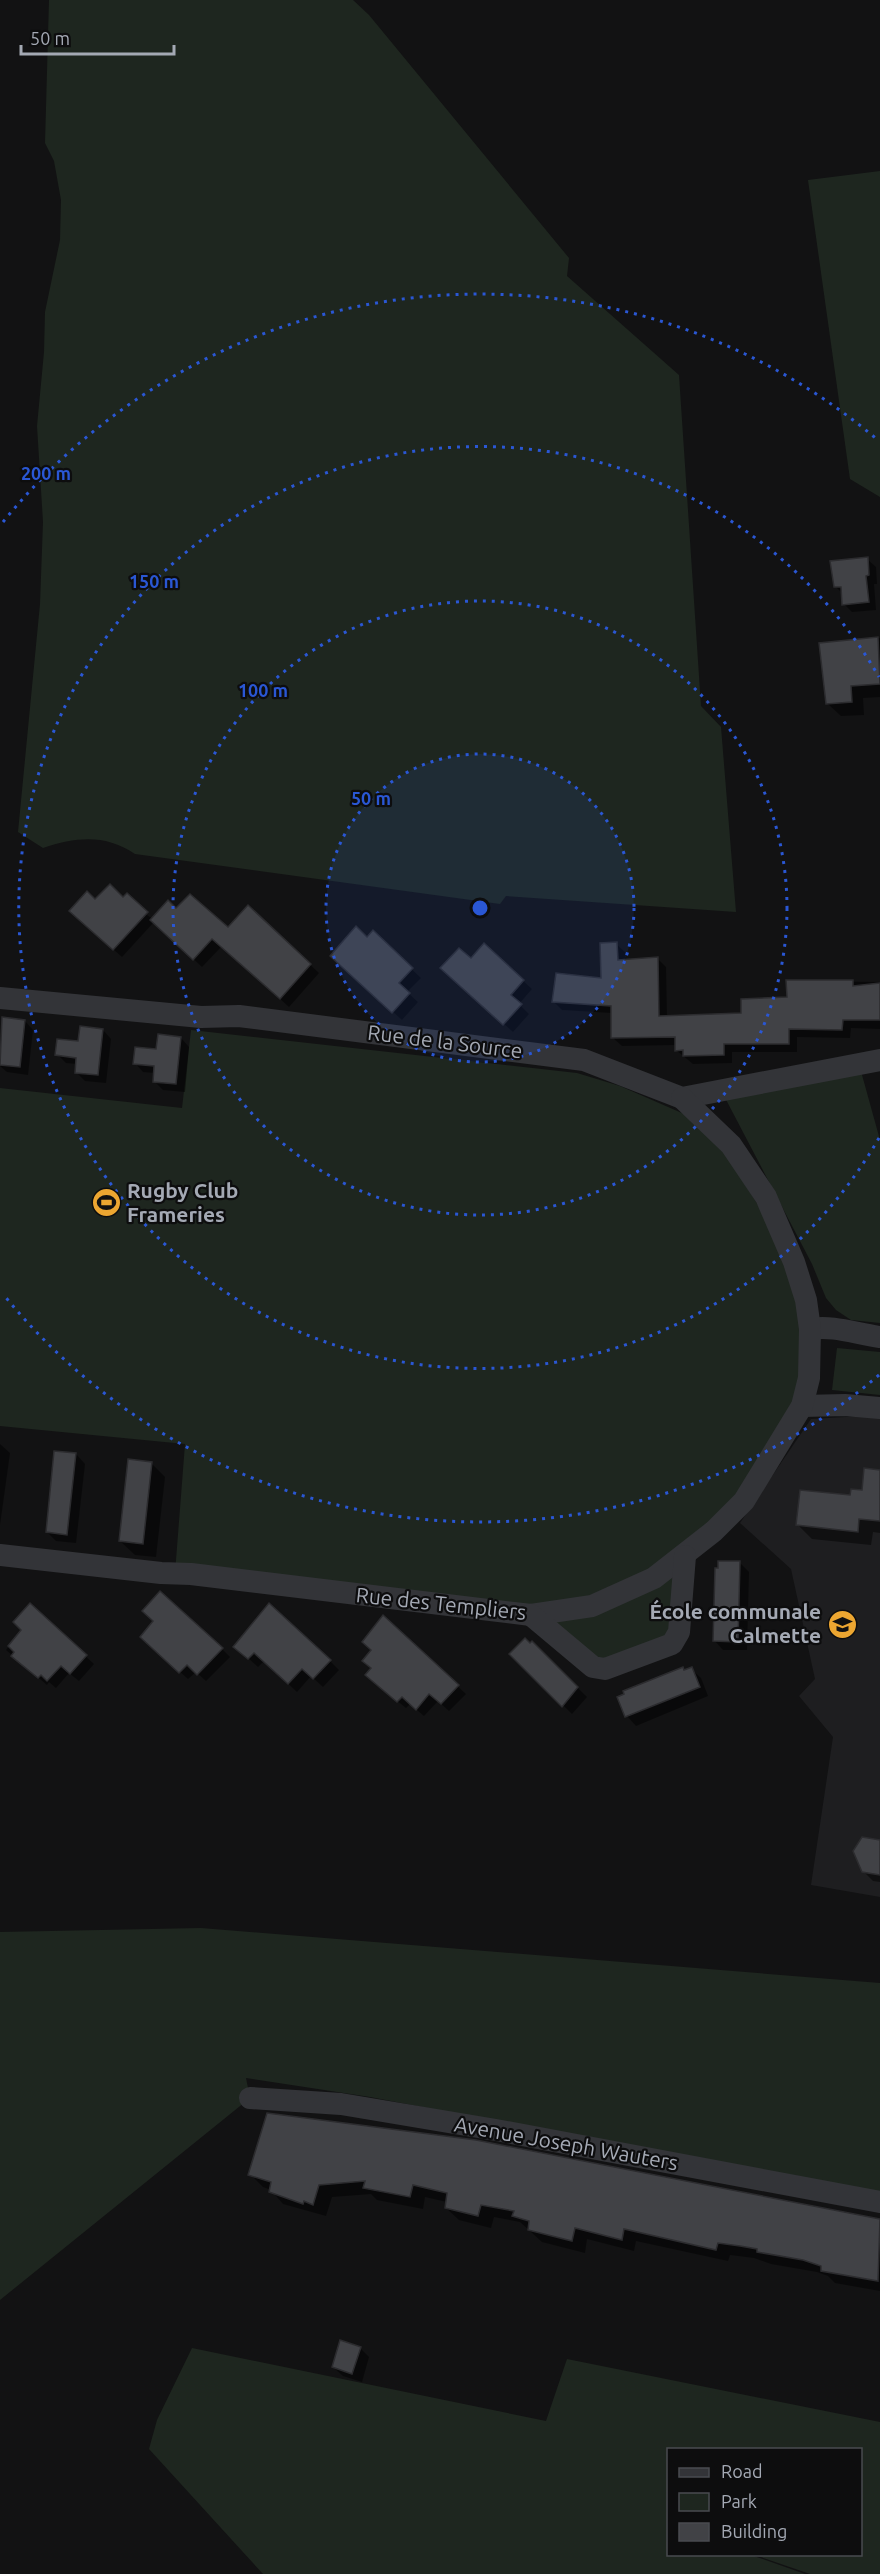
<svg xmlns="http://www.w3.org/2000/svg" width="880" height="2574" font-family="Ubuntu,sans-serif">
  <style>
    .built { fill: #1e1e20 }
    .green { fill: #1e261f }
    .shadow { fill: #0007 }
    .building { fill: #414246; stroke: #2c2c2f; stroke-width: 1.5 }
    .lines { fill: none; stroke-linecap: round; stroke-linejoin: round }
    .minor { stroke: #333438; stroke-width: 22 }
    .ring { fill: none; stroke: #2a57d4; stroke-width: 3; stroke-dasharray: 3 6 }
    .labels { text-anchor: middle; stroke-width: 4.5; stroke-linejoin: round; paint-order: stroke }
    .street-label { font-size: 21px; fill: #a4a9b4; stroke: #0d0d0e }
    .poi-label { font-size: 21px; font-weight: bold; fill: #a4a9b4; stroke: #0d0d0e; text-anchor: start }
    .centre { fill: #2a57d4; stroke: #0d0d0e; stroke-width: 3 }
    .ring-label { font-size: 18px; text-anchor: middle; font-weight: bold; fill: #2a57d4; stroke: #0d0d0e; stroke-width: 4.5; stroke-linejoin: round; paint-order: stroke }
  </style>
  <rect width="100%" height="100%" fill="#121213"/>
  <!-- built -->
  <polygon class="built" points="880,1415 880,1897 811,1885 833,1737 799,1696 815,1679 791,1569 740,1523 811,1419"/>
  <!-- green -->
  <g class="green">
    <path d="M49 0H353L369 15 569 258 567 276 679 375 701 706 721 727 736 912 506 896 500 904 135 854C105 834 77 837 43 848L18 832 40 604 43 522 37 426 44 352 45 312 60 240 61 200 54 161 45 143Z"/>
    <polygon points="880,171 880,497 850,479 808,180"/>
    <polygon points="191,1030 577,1073 620,1086 707,1124 794,1262 809,1378 744,1501 685,1556 679,1632 605,1669 531,1615 175,1573 185,1444 0,1426 0,1088 182,1108"/>
    <polygon points="859,1064 880,1140 880,1323 851,1320 836,1310 826,1298 812,1264 722,1092"/>
    <polygon points="837,1348 880,1352 880,1395 832,1390"/>
    <polygon points="201,1928 880,1983 880,2194 370,2097 246,2078 250,2098 0,2300 0,1932"/>
    <polygon points="192,2348 546,2421 567,2359 880,2422 880,2574 810,2574 755,2555 860,2554 860,2450 668,2450 668,2554 751,2555 805,2574 263,2574 149,2449 157,2420"/>
  </g>
  <!-- shadow -->
  <g class="shadow">
    <polygon points="867,559 876,567 877,584 874,584 876,610 852,612 844,604 843,594 835,586"/>
    <polygon points="880,638 880,697 863,698 864,715 841,716 828,704 821,644"/>
    <polygon points="123,899 153,919 176,910 228,929 248,907 319,973 289,1007 222,946 202,967 154,922 122,957 79,919 95,901"/>
    <polygon points="373,932 421,978 407,992 418,1002 402,1020 340,964"/>
    <polygon points="616,944 625,952 626,961 657,958 666,967 667,1017 742,1014 788,998 787,981 880,982 880,1029 851,1028 850,1038 797,1037 797,1052 732,1052 732,1063 693,1064 676,1050 676,1045 622,1046 613,1038 612,1013 562,1010 554,1002 603,980"/>
    <polygon points="484,945 532,989 519,1004 529,1014 513,1032 451,977"/>
    <polygon points="3,1019 25,1021 33,1030 28,1075 7,1072 0,1066"/>
    <polygon points="103,1030 111,1039 106,1083 85,1081 76,1072 77,1064 66,1063 57,1054"/>
    <polygon points="181,1038 189,1047 185,1092 163,1090 154,1081 155,1073 143,1072 135,1063"/>
    <polygon points="0,1444 10,1453 0,1525"/>
    <polygon points="76,1454 85,1464 76,1543 56,1541 47,1532"/>
    <polygon points="151,1463 165,1477 156,1557 135,1555 120,1541"/>
    <polygon points="880,1471 880,1533 873,1532 871,1545 812,1539 798,1525 864,1491"/>
    <polygon points="740,1563 749,1572 747,1650 723,1650 714,1640"/>
    <polygon points="30,1605 94,1664 79,1681 69,1673 56,1688 49,1682 47,1685 6,1650 23,1630"/>
    <polygon points="383,1618 466,1694 449,1711 438,1701 424,1716 410,1704 406,1708 375,1683 373,1650 364,1641"/>
    <polygon points="155,1621 222,1649 230,1657 206,1681 196,1672 188,1679 150,1645"/>
    <polygon points="532,1643 587,1697 572,1714 511,1654"/>
    <polygon points="235,1646 330,1661 339,1670 323,1687 311,1676 297,1692 264,1661 258,1667"/>
    <polygon points="683,1668 685,1671 691,1669 701,1678 708,1696 636,1726 627,1716"/>
    <polygon points="880,1841 880,1882 873,1881 863,1871"/>
    <polygon points="504,2147 880,2219 880,2291 835,2283 828,2276 817,2272 771,2264 754,2258 730,2255 728,2261 636,2241 634,2251 587,2239 585,2253 542,2242 520,2222 494,2217 491,2228 459,2220 446,2208 447,2202 425,2197 423,2209 377,2200 371,2194 332,2197 326,2216 283,2204 271,2190 263,2187 250,2174"/>
    <polygon points="360,2348 369,2357 362,2382 343,2376 333,2367"/>
  </g>
  <!-- building -->
  <g class="building">
    <polygon points="868,557 869,575 866,576 869,602 842,605 841,587 834,587 830,561"/>
    <polygon points="878,637 880,684 851,686 852,702 826,704 819,643"/>
    <polygon points="110,884 123,897 127,893 148,912 113,950 69,911 87,891 95,899"/>
    <polygon points="190,894 228,927 248,905 311,964 280,999 212,939 193,960 150,920 168,900 176,908"/>
    <polygon points="356,926 367,937 373,930 413,968 399,983 410,993 392,1013 330,956"/>
    <polygon points="617,942 618,960 658,957 659,1016 741,1013 741,999 787,997 786,980 853,980 853,986 880,983 880,1020 843,1020 842,1030 789,1029 789,1044 724,1044 724,1055 683,1056 683,1050 675,1051 675,1037 611,1038 611,1006 552,1002 556,973 601,978 600,943"/>
    <polygon points="484,943 524,980 511,995 522,1004 503,1025 440,968 459,948 471,958"/>
    <polygon points="2,1017 25,1020 20,1067 0,1065"/>
    <polygon points="80,1026 103,1029 98,1075 75,1073 76,1058 55,1055 57,1039 78,1041"/>
    <polygon points="158,1034 181,1037 176,1084 153,1082 154,1066 133,1064 135,1047 156,1049"/>
    <polygon points="54,1451 76,1453 67,1535 46,1532"/>
    <polygon points="128,1459 152,1462 143,1544 119,1541"/>
    <polygon points="864,1468 880,1470 880,1521 859,1519 858,1532 796,1525 800,1490 850,1495 851,1489 862,1490"/>
    <polygon points="718,1561 740,1561 738,1642 713,1641 715,1568 718,1568"/>
    <polygon points="160,1591 223,1648 197,1675 187,1665 179,1673 140,1637 153,1621 142,1611"/>
    <polygon points="30,1603 87,1655 70,1674 61,1666 47,1681 41,1675 38,1678 11,1656 14,1652 8,1646 21,1630 13,1622"/>
    <polygon points="269,1603 331,1660 313,1679 302,1669 288,1684 254,1653 248,1659 233,1647"/>
    <polygon points="383,1615 459,1685 441,1704 429,1694 416,1710 402,1697 397,1702 365,1675 371,1668 362,1661 371,1650 362,1642"/>
    <polygon points="525,1638 530,1643 532,1641 578,1687 562,1707 509,1654"/>
    <polygon points="683,1667 684,1670 692,1667 700,1687 625,1717 617,1697 624,1694 623,1691"/>
    <polygon points="862,1837 880,1840 880,1875 862,1872 853,1851"/>
    <polygon points="267,2113 476,2140 880,2219 878,2281 821,2271 821,2266 803,2260 757,2252 757,2249 740,2246 718,2243 716,2250 624,2229 622,2240 575,2228 572,2241 528,2230 529,2221 512,2216 514,2211 481,2205 478,2216 445,2208 447,2193 413,2185 410,2197 363,2188 365,2181 319,2185 313,2205 304,2201 303,2204 269,2192 271,2182 248,2175"/>
    <polygon points="340,2340 361,2347 352,2374 332,2367"/>
  </g>
  <g class="lines">
    <!-- minor -->
    <g class="minor">
      <polyline points="0,998 201,1017 239,1016 584,1060 682,1098 880,1060"/>
      <path d="M810 1329C834 1325 856 1334 880 1337"/>
      <polyline points="802,1406 845,1405 880,1408"/>
      <polyline points="0,1555 161,1573 191,1574 531,1615 592,1606 654,1578 714,1531 744,1501 802,1406 809,1378 810,1329 806,1300 794,1262 766,1197 731,1145 682,1098"/>
      <polyline points="531,1615 593,1667 605,1669 672,1644 679,1632 685,1556"/>
      <polyline points="250,2098 341,2104 496,2130 880,2202"/>
    </g>
  </g>
  <!-- distance rings -->
  <circle cx="480" cy="908" r="154" fill="#2a57d4" fill-opacity=".12"/>
  <g class="ring">
    <circle cx="480" cy="908" r="154"/>
    <circle cx="480" cy="908" r="307"/>
    <path d="M879 1138A461 461 0 1 1 879 677"/>
    <path d="M879 1375A614 614 0 0 1 3 1294M3 522A614 614 0 0 1 879 441"/>
  </g>
  <!-- icons -->
  <defs>
    <symbol id="stadium-disc" viewBox="-11 -11 22 22"><circle r="9.5" fill="#eca631" stroke="#0d0d0e"/><path d="M0-5a6.5 5 0 1 0 0 10a6.5 5 0 1 0 0-10ZM-3.5-1.8h7v3.6h-7Z" fill="#111"/></symbol>
    <symbol id="school-disc" viewBox="-11 -11 22 22"><circle r="9.5" fill="#eca631" stroke="#0d0d0e"/><path d="M0-5L7-2L0 1L-7-2ZM-4 1L0 2.5L4 1V4Q0 6-4 4Z" fill="#111"/></symbol>
  </defs>
  <g fill-rule="evenodd">
    <use href="#stadium-disc" x="90" y="1186" width="33" height="33"/>
    <use href="#school-disc" x="826" y="1608" width="33" height="33"/>
  </g>
  <g class="labels">
    <!-- street labels -->
    <g class="street-label">
      <text transform="translate(445 1042) rotate(7)" y="7">Rue de la Source</text>
      <text transform="translate(441 1604) rotate(6)" y="7">Rue des Templiers</text>
      <text transform="translate(566 2144) rotate(10)" y="7">Avenue Joseph Wauters</text>
    </g>
    <!-- poi labels -->
    <g class="poi-label">
      <text x="127" y="1198">Rugby Club<tspan x="127" dy="24">Frameries</tspan></text>
      <text x="821" y="1619" text-anchor="end">École communale<tspan x="821" dy="24">Calmette</tspan></text>
    </g>
  </g>
  <circle cx="480" cy="908" r="9" class="centre"/>
  <g class="ring-label">
    <text x="46" y="480">200 m</text>
    <text x="154" y="588">150 m</text>
    <text x="263" y="697">100 m</text>
    <text x="371" y="805">50 m</text>
  </g>
  <!-- legend -->
  <rect x="667" y="2448" width="195" height="108" fill="#0d0d0e" stroke="#494b50" stroke-width="1.5"/>
  <rect x="679" y="2468" width="30" height="9" fill="#333438" stroke="#494b50" stroke-width="1.5"/>
  <text x="721" y="2478" font-size="18" fill="#a4a9b4">Road</text>
  <rect x="679" y="2493" width="30" height="18" fill="#1e261f" stroke="#494b50" stroke-width="1.5"/>
  <text x="721" y="2508" font-size="18" fill="#a4a9b4">Park</text>
  <rect x="679" y="2523" width="30" height="18" fill="#414246" stroke="#494b50" stroke-width="1.5"/>
  <text x="721" y="2538" font-size="18" fill="#a4a9b4">Building</text>
  <!-- scale -->
  <path d="M21 45v9h153v-9" fill="none" stroke="#a4a9b4" stroke-width="3"/>
  <text x="30" y="45" font-size="18" fill="#a4a9b4" stroke="#0d0d0e" stroke-width="4.5" paint-order="stroke">50 m</text>
</svg>
